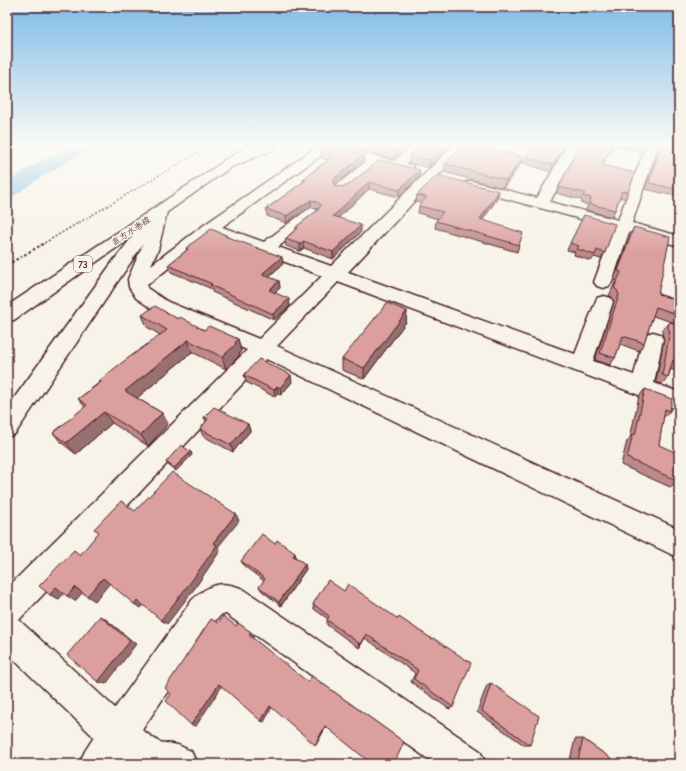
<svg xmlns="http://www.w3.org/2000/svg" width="686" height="771" font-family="'Comic Neue','Klee One',sans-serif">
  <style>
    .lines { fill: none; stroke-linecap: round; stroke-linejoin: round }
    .river { fill: #85c5e6; fill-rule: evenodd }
    .minor-casing { stroke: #4a1f2b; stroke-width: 3 }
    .major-casing { stroke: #4a1f2b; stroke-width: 3 }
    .path-far1 { stroke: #4a1f2b; stroke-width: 1.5; stroke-dasharray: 2 2; stroke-linecap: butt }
    .path { stroke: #4a1f2b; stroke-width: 2; stroke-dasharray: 2.5 2.5; stroke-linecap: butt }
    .minor { fill: #f7f3e8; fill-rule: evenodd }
    .major { fill: #f7f3e8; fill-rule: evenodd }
    .wall { fill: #bc8a88; stroke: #4a1f2b }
    .shaded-wall { fill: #99706f; stroke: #4a1f2b }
    .building { fill: #dba09e; stroke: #4a1f2b }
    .labels { text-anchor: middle; stroke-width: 3; stroke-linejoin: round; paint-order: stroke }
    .far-street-label { font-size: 9px; fill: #4a1f2b; stroke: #f7f3e8 }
    .shield { fill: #f7f3e8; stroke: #7e5f64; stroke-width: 1 }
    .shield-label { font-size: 10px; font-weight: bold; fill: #4a1f2b }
  </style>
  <rect width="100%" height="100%" fill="#f7f3e8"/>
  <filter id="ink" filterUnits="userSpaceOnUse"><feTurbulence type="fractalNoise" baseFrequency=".025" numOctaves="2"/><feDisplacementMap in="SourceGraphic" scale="8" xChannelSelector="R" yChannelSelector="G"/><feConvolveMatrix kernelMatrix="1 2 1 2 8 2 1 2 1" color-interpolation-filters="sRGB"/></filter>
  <g filter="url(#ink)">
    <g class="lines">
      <!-- river -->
      <polygon class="river" points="70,146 92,146 89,150 41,177 14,196 7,198 7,183 27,169"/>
      <defs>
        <g id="minor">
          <polygon points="260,146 276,146 274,149 234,166 224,166 222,163 224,160"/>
          <path d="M318 146H337L394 161 412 146H425L406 164 412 165 414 168 412 171 407 172 378 165 346 192 341 193 336 192 334 189 336 186 365 162 327 151 222 227 264 242 307 210 312 208 317 210 320 213 317 216 278 247 331 266 453 146H466L348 272 575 354 597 298 604 296 611 298 613 302 593 361 634 375 643 339 646 334 653 332 660 334 663 339 654 383 679 392V410L338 282 277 346 679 529V558L266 359 19 620 115 708 192 600C209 584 221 580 243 589L480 751 486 764H435L226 614H222L214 622 142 730 159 742 178 745 191 751 197 764H128L122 760 120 764H79L85 751 94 737 7 653V588L247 350 154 310 136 298 129 287 128 279 143 244 15 434 7 437V408L114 260 148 217 150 216 154 209 159 207 164 209 167 212 158 250 151 265 204 225ZM212 234 322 276 259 339 168 302 147 288V285Z"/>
          <polygon points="567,146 579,146 550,202 618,220 646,146 658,146 632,223 679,236 679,246 629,232 612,282 609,286 603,288 597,286 594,282 614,228 466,188 464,185 466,182 471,181 537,198"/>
        </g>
        <polygon id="major" points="247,146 261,146 14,320 7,321 7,306"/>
      </defs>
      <!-- minor casing -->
      <use href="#minor" class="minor-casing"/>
      <!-- major casing -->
      <use href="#major" class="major-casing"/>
      <!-- path-far1 -->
      <polyline class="path-far1" points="41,245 209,146"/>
      <!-- path -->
      <polyline class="path" points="7,265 43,244"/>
      <!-- minor -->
      <use href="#minor" class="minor"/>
      <!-- major -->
      <use href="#major" class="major"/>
    </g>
    <!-- wall -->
    <g class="wall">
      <polygon points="343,146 410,146 394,159"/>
      <polygon points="420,146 451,146 429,168 409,163 410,155"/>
      <polygon points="462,146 498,146 494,150 523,157 520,165 503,188 444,172 445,164"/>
      <polygon points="535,146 565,146 551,172 523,163 525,157"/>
      <polygon points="579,146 645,146 642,152 615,146 608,154 602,165 628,192 625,199 620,197 615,210 612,217 586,210 588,205 581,203 582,200 556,193 559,187"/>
      <polygon points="661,146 679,149 679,197 645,189 658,152"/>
      <polygon points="321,151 364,162 335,185 336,187 347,186 380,160 419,177 399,197 369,189 338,218 361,232 333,259 304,248 300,251 286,246 285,239 296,229 296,227 318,210 318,209 311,207 286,223 267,216 266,209 303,182 303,179 328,160 321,158"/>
      <polygon points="499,191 497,199 482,220 519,245 517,252 435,228 436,221 438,219 418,213 419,206 421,203 416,202 417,195"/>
      <polygon points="584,215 605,253 601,259 594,257 591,261 574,255 575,252 567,250"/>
      <polygon points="634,227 658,294 679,301 679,335 676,345 679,346 679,372 671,369 668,377 662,384 656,382 664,339 662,334 663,329 669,322 675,323 653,316 644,343 639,351 620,344 615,358 610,365 595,360 614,302 612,297 609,296 616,280 614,279 630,235"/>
      <polygon points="226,235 227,237 283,264 268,277 279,281 280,288 275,293 290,306 274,320 212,292 212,289 171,272 168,265 187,250 186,248"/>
      <polygon points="407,311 406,322 364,379 342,370 342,359"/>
      <polygon points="142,315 178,319 204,330 238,339 241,351 239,354 239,356 226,369 192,352 137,398 162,413 168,424 148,446 112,423 76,454 63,444 53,433 85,407 78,399 100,382 99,381 160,335 147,327"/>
      <polygon points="244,375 292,382 281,395 278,394 275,397 246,382"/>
      <polygon points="645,389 670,411 663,418 659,445 678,481 670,487 621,465 627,441 630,438 639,396"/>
      <polygon points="204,417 248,424 250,431 233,452 203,436 200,429 206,422"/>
      <polygon points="191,452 192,455 176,471 168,465 166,462"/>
      <polygon points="275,544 305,564 306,569 281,606 262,591 259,587 264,581 244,566 241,561"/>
      <polygon points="344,591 398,619 432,639 433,638 453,707 449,709 411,682 415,673 365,638 359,648 327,625 327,620 328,619 314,609 313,604"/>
      <polygon points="491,683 530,745 524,745 477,712 487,685"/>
      <polygon points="575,739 583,739 619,764 569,764"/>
    </g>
    <!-- shaded-wall -->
    <g class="shaded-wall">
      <polygon points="401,146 410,146 394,159 394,151"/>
      <polygon points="444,146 451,146 429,168 430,160"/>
      <polygon points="492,146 498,146 487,157 489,149"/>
      <polygon points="564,146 565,146 551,172 553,165"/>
      <polygon points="613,146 615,146 608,154 599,171 611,148"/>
      <polygon points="364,155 364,162 335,185 333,183 335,178"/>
      <polygon points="523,157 520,165 503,188 506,180"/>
      <polygon points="420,170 419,177 399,197 399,190"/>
      <polygon points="369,182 369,189 333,223 333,216"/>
      <polygon points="499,191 497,199 478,227 480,219"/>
      <polygon points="311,200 311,207 286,223 286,216"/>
      <polygon points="361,225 361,232 333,259 333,252"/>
      <polygon points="303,241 304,248 300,251 300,244"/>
      <polygon points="282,257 283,264 263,281 262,274"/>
      <polygon points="279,281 280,288 270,297 269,290"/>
      <polygon points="289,299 290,306 274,320 273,314"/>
      <polygon points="407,311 406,322 364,379 364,368"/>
      <polygon points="238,339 241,351 239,354 239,356 226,369 222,357"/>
      <polygon points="188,340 192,352 132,402 125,391"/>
      <polygon points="291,375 292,382 281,395 280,388"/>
      <polygon points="277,386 278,394 275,397 274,390"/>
      <polygon points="104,412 112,423 76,454 66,443"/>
      <polygon points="162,413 168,424 148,446 141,435"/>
      <polygon points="248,424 250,431 233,452 231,445"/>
      <polygon points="191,452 192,455 176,471 174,468"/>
      <polygon points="236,514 239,521 218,547 220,551 195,588 167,624 161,620 213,543"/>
      <polygon points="295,553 296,558 294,561 293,556"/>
      <polygon points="305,564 306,569 281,606 279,602"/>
      <polygon points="103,578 110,583 95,601 87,596"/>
      <polygon points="56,587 65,592 59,599 50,595"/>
      <polygon points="75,587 83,592 75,601 67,596"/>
      <polygon points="137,600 144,605 141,608 134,604"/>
      <polygon points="100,616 107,620 136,644 106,684 98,682"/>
      <polygon points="251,632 254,636 252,639 249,635"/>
      <polygon points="366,634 365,638 359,648 360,644"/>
      <polygon points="219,684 222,686 196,726 191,725"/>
      <polygon points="270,706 272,707 264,722 261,721"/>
      <polygon points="325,726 326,727 316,745 315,745"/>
    </g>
    <!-- building -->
    <g class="building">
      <polygon points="328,146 364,155 335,178 333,183 336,187 347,186 380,160 420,170 399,190 369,182 333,216 361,225 333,252 303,241 300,244 285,239 298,228 296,227 318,210 321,205 317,202 311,200 286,216 266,209 306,180 303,179 334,156 321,151"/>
      <polygon points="374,146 401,146 394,151"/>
      <polygon points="420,146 444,146 430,160 410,155"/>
      <polygon points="462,146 492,146 489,149 523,157 506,180 445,164"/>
      <polygon points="535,146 564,146 553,165 525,157"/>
      <polygon points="579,146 613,146 611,148 602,165 635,173 628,192 622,191 615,210 589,204 591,198 583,196 585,193 559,187"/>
      <polygon points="661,146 679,149 679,190 649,183"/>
      <polygon points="437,175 499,191 480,219 523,233 519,245 436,221 443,212 419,206 427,197 417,195"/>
      <polygon points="584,215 615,224 605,253 597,250 595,255 577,249 579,246 570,243"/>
      <polygon points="634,227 670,237 658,294 679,301 679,315 656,307 644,343 623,336 615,358 600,353 619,295 617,290 614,288 621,272 618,271"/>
      <polygon points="211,229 226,235 225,236 282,257 262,274 279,281 269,290 289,299 273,314 210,285 212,284 168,265 188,249 186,248"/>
      <polygon points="387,303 407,311 364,368 342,359"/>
      <polygon points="155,306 178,319 180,317 204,330 209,326 238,339 235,343 236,344 222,357 188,340 125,391 162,413 141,435 104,412 66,443 53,433 87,405 78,399 101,382 99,381 120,364 167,330 142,315"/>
      <polygon points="669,322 679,324 679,335 676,345 679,346 679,362 673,360 668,377 662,375 670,332 668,327"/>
      <polygon points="259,359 291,375 280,388 277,386 274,390 244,375"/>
      <polygon points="645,389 672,399 670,411 665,409 659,445 679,454 679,475 678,481 627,458 633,434 635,435"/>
      <polygon points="214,407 248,424 231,445 200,429 208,419 204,417"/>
      <polygon points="181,445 191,452 174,468 166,462"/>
      <polygon points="172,472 236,514 213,543 217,545 190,583 161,620 137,600 134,604 103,578 87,596 75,587 67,596 56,587 50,595 39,586 74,550 80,555 99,532 94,529 121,501 135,511"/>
      <polygon points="262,534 275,544 277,540 295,553 293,556 305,564 279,602 259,587 265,579 241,561"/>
      <polygon points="328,580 344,591 348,584 398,619 399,617 432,639 433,638 471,663 453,707 414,679 418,670 366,634 360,644 327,620 329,616 313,604"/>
      <polygon points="100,616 130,641 98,682 67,655"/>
      <polygon points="223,616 236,626 238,623 251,632 249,635 308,682 312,676 404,742 394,764 372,764 325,726 315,745 270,706 261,721 219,684 191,725 166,701 171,694 165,688 211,619 218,623"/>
      <polygon points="491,683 539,716 530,745 482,711"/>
      <polygon points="583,739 619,764 577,764"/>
    </g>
  </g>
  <!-- sky -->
  <linearGradient id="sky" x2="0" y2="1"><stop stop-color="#80bbe7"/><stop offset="0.57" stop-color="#fbfaf5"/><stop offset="1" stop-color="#fbfaf5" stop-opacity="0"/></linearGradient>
  <rect width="686" height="254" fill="url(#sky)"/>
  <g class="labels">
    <!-- far-street labels -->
    <g class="far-street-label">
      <text transform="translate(131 231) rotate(-34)" y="3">直方水巻線</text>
    </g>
    <!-- shield labels -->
    <rect class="shield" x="74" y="256" width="18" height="16" rx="3"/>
    <g class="shield-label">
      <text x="83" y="268">73</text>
    </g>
  </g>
  <!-- margin -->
  <rect width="686" height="771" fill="none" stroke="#f7f3e8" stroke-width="24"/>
  <rect x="12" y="12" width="662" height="747" fill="none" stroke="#4a1f2b" stroke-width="1.5" filter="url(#ink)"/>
</svg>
